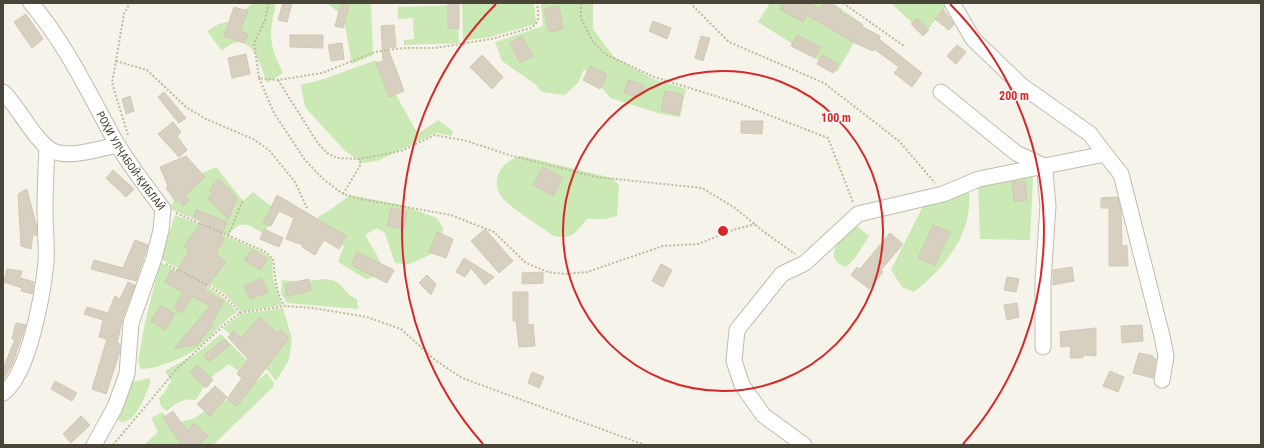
<svg xmlns="http://www.w3.org/2000/svg" width="1264" height="448" font-family="'Roboto Condensed',sans-serif">
  <style>
    .green { fill: #cae9b4 }
    .building { fill: #d7d0c0; stroke: #d2c9b3 }
    .lines { fill: none; stroke-linecap: round; stroke-linejoin: round }
    .minor-casing { stroke: #c1bcad; stroke-width: 17 }
    .path { stroke: #c2ba9e; stroke-width: 2; stroke-dasharray: 2 2; stroke-linecap: butt }
    .minor { stroke: #fff; stroke-width: 15 }
    .ring { fill: none; stroke: #d62828; stroke-width: 2 }
    .labels { text-anchor: middle; stroke-width: 3; stroke-linejoin: round; paint-order: stroke }
    .street-label { font-size: 11px; fill: #494538; stroke: #fff }
    .centre { fill: #d62828; stroke: #fff; stroke-width: 2 }
    .ring-label { font-size: 12px; text-anchor: middle; font-weight: bold; fill: #d62828; stroke: #fff; stroke-width: 3; stroke-linejoin: round; paint-order: stroke }
  </style>
  <rect width="100%" height="100%" fill="#f5f3ea"/>
  <!-- green -->
  <g class="green">
    <path d="M253 3H276C269 36 268 42 283 73L267 83C260 63 249 25 222 51L207 31 219 24 231 21Z"/>
    <polygon points="327,3 371,3 373,55 352,64 343,16"/>
    <polygon points="462,3 534,3 536,24 490,37 463,41"/>
    <path d="M541 3H593V29L614 57 653 79 686 89 680 117 661 114 610 98C603 87 592 80 584 69L578 83 565 95 542 92 535 84 502 61 495 42 543 26Z"/>
    <polygon points="770,3 833,3 864,25 837,72 758,22"/>
    <polygon points="891,3 949,3 924,34"/>
    <polygon points="457,5 459,43 404,45 404,40 414,39 413,18 398,19 398,7"/>
    <polygon points="376,60 418,134 438,120 453,131 452,136 436,133 377,161 362,163 345,151 305,107 301,85 324,79"/>
    <path d="M521 156 612 178 619 185 617 216 605 219H587C576 232 573 240 554 236 544 229 505 204 500 195 496 187 495 179 500 171 505 162 512 159 521 156Z"/>
    <path d="M216 167 243 201 253 192 274 209 265 234C248 226 243 217 228 235L198 220 170 209C181 185 192 176 216 167Z"/>
    <polygon points="1033,176 1030,240 980,239 978,185"/>
    <path d="M969 192C973 234 945 267 914 292L902 287 891 270 922 208C936 197 952 195 969 192Z"/>
    <polygon points="350,195 402,205 437,218 443,228 441,245 436,252 410,264 395,263 385,233 377,228 365,235 378,257 385,274 366,279 338,262 344,246 319,230 318,217 333,208"/>
    <path d="M175 215 194 222 263 252 272 259 273 279 282 305 241 312C224 285 188 275 161 259Z"/>
    <path d="M857 226 869 236 855 258 846 267C823 259 838 243 846 229Z"/>
    <path d="M160 262C185 276 220 288 237 312 221 322 211 338 196 349 184 358 156 369 141 369L138 361 145 323Z"/>
    <path d="M323 279C346 280 340 292 357 299L358 309 287 303 281 293 282 280 303 282Z"/>
    <polygon points="283,308 292,339 289,360 276,381 269,372 223,328 241,314"/>
    <path d="M221 334 250 364 242 374 229 364 215 374 206 383 196 400C183 398 177 402 167 411 161 408 160 404 159 398L164 393 171 381 165 371 196 354Z"/>
    <polygon points="267,373 274,383 273,387 213,445 144,445 158,432 151,418 162,412 173,424 195,418 216,403 236,398"/>
    <path d="M149 378 151 382C145 394 137 423 121 422L118 420 117 415 130 383Z"/>
  </g>
  <!-- building -->
  <g class="building">
    <polygon points="283,3 292,3 287,22 278,20"/>
    <polygon points="448,3 459,3 459,29 448,28"/>
    <polygon points="783,3 809,3 820,9 823,3 828,3 841,10 840,12 862,24 861,26 880,36 879,39 922,73 912,87 894,73 899,67 874,49 873,51 853,42 807,15 803,22 780,9"/>
    <polygon points="341,4 349,6 343,28 335,26"/>
    <polygon points="559,6 563,29 549,32 544,9"/>
    <polygon points="234,7 248,11 240,31 248,34 244,43 224,36"/>
    <polygon points="943,9 954,24 949,30 935,19"/>
    <polygon points="26,14 43,39 32,48 14,22"/>
    <polygon points="917,18 929,30 923,36 911,24"/>
    <polygon points="653,21 671,28 667,39 649,31"/>
    <polygon points="394,25 396,47 388,48 404,91 389,97 376,63 383,61 381,26"/>
    <polygon points="290,35 323,35 323,48 290,47"/>
    <polygon points="797,35 821,47 815,58 791,46"/>
    <polygon points="522,36 533,56 520,63 510,43"/>
    <polygon points="701,36 710,38 703,61 695,58"/>
    <polygon points="342,43 344,59 331,61 328,45"/>
    <polygon points="957,45 966,52 956,64 947,56"/>
    <polygon points="246,54 250,74 232,78 228,58"/>
    <polygon points="482,55 503,77 492,89 470,67"/>
    <polygon points="822,55 838,64 833,73 817,64"/>
    <polygon points="590,66 607,74 600,89 583,80"/>
    <polygon points="628,80 645,86 640,98 624,93"/>
    <polygon points="665,91 683,95 679,115 661,111"/>
    <polygon points="164,92 186,118 179,123 158,97"/>
    <polygon points="130,96 134,111 126,114 122,99"/>
    <polygon points="741,121 763,121 762,134 741,133"/>
    <polygon points="173,122 181,132 177,136 187,150 179,157 158,134"/>
    <polygon points="186,156 205,177 185,195 189,201 183,206 179,200 176,202 166,188 168,186 160,167"/>
    <polygon points="543,167 563,178 553,196 533,185"/>
    <polygon points="113,170 134,189 126,197 106,178"/>
    <polygon points="219,179 237,198 228,219 208,198 213,194 209,189"/>
    <polygon points="1025,181 1027,200 1014,202 1012,182"/>
    <polygon points="27,189 37,229 37,236 33,234 31,249 21,246 18,194"/>
    <polygon points="277,195 346,236 339,249 324,240 315,255 302,247 303,245 286,239 294,218 279,211 271,226 263,223"/>
    <polygon points="1118,197 1121,210 1122,246 1127,245 1128,266 1109,266 1109,208 1101,208 1101,198"/>
    <polygon points="391,208 407,211 404,229 387,226"/>
    <polygon points="196,210 227,222 221,237 224,239 216,254 226,262 204,290 224,301 211,324 213,325 198,344 174,349 210,306 192,296 182,313 174,308 183,292 165,282 171,270 176,273 189,250 184,246 202,221 193,218"/>
    <polygon points="933,225 950,232 935,265 918,258"/>
    <polygon points="264,229 283,238 279,247 260,239"/>
    <polygon points="485,229 513,261 499,273 471,241"/>
    <polygon points="437,232 453,239 446,258 429,252"/>
    <polygon points="890,233 903,244 881,270 883,272 869,289 851,275 857,267 860,269"/>
    <polygon points="135,240 148,245 136,281 91,269 94,260 123,268"/>
    <polygon points="252,249 268,259 260,270 244,260"/>
    <polygon points="357,252 394,270 387,283 351,265"/>
    <polygon points="464,258 472,263 494,277 485,285 471,268 465,277 456,272"/>
    <polygon points="661,264 672,270 663,287 652,281"/>
    <polygon points="1072,267 1074,281 1053,285 1053,270"/>
    <polygon points="7,269 22,271 20,278 34,282 32,294 21,291 22,288 4,282"/>
    <polygon points="543,272 543,283 522,284 522,273"/>
    <polygon points="427,275 436,284 431,295 419,283"/>
    <polygon points="1007,277 1019,279 1016,292 1004,290"/>
    <polygon points="262,278 268,292 250,299 244,286"/>
    <polygon points="309,279 311,291 287,296 285,284"/>
    <polygon points="128,282 135,285 123,317 117,343 120,344 120,351 106,394 92,389 107,339 99,337 103,320 84,314 87,307 108,313 115,296 120,299"/>
    <polygon points="513,292 528,292 528,325 533,324 535,346 519,347 516,321 513,321"/>
    <polygon points="1017,303 1019,317 1007,320 1004,305"/>
    <polygon points="161,305 175,314 165,330 151,321"/>
    <polygon points="260,317 277,333 280,330 289,338 237,406 227,399 242,378 237,374 248,359 228,337 234,331 241,338"/>
    <polygon points="16,323 26,325 12,365 3,380 3,369 15,339 12,339"/>
    <polygon points="1142,325 1143,341 1122,343 1121,326"/>
    <polygon points="1096,328 1096,356 1083,355 1083,358 1070,358 1071,346 1061,347 1060,332"/>
    <polygon points="224,339 230,345 209,362 204,355"/>
    <polygon points="1139,353 1153,356 1153,358 1156,359 1153,378 1133,373"/>
    <polygon points="197,365 213,380 206,388 190,373"/>
    <polygon points="1110,371 1124,377 1118,392 1103,386"/>
    <polygon points="532,372 544,377 539,388 528,383"/>
    <polygon points="55,381 77,393 72,401 51,389"/>
    <polygon points="215,386 227,397 210,416 197,404"/>
    <polygon points="173,411 187,431 194,423 208,436 199,445 182,445 163,418"/>
    <polygon points="81,416 90,425 71,443 63,434"/>
  </g>
  <g class="lines">
    <defs>
      <g id="minor">
        <path id="s1" d="M31 3C67 45 90 96 117 144 131 167 147 188 163 209L161 230 154 258 131 323 127 374 115 407 94 445"/>
        <path d="M3 92C18 106 36 143 53 151 71 159 100 148 118 145"/>
        <polyline points="941,92 1016,153 1042,165 1045,171 1048,206 1043,281 1043,347"/>
        <polyline points="1105,154 1121,174 1162,336 1166,356 1162,380"/>
        <path d="M3 393C29 375 43 293 46 262 47 245 45 227 45 210 45 189 46 168 47 147"/>
        <polyline points="804,445 763,415 742,385 734,361 737,330 782,274 805,263 858,214 943,194 979,179 1105,154 1090,134 1022,86 973,39 952,3"/>
      </g>
    </defs>
    <!-- minor casing -->
    <use href="#minor" class="minor-casing"/>
    <!-- path -->
    <g class="path">
      <path d="M269 3 265 20 254 43 259 78 278 80 322 73 375 52 403 48H435L491 39 531 28C541 22 538 13 537 3"/>
      <polyline points="581,3 581,18 593,42 605,54 654,77 738,103 828,138 853,202"/>
      <polyline points="690,3 729,42 824,83 899,141 935,183"/>
      <polyline points="843,3 904,46"/>
      <polyline points="116,61 147,70 186,107 206,119 253,139 269,150 295,182 307,208"/>
      <polyline points="259,78 274,113 305,160 322,178 343,194 360,199 451,215 494,232 526,263 548,272 565,274 587,272 663,246 698,244 733,230 755,224"/>
      <polyline points="278,80 317,142 327,153 337,158 359,159 401,151 435,135 467,141 509,155 596,177 702,188 735,208 763,231 795,254"/>
      <polyline points="128,135 112,83 124,14 130,3"/>
      <polyline points="343,194 361,164 359,159"/>
      <path d="M176 213 264 251 273 259C275 274 275 293 285 306"/>
      <polyline points="228,236 243,200"/>
      <path d="M166 264C192 278 223 288 240 313"/>
      <polyline points="113,445 176,370 224,325 240,313 285,306 313,308 367,317 401,329 435,360 462,378 645,445"/>
    </g>
    <!-- minor -->
    <use href="#minor" class="minor"/>
  </g>
  <!-- distance rings -->
  <g class="ring">
    <circle cx="723" cy="231" r="160"/>
    <path d="M483 444A321 321 0 0 1 496 4M950 4A321 321 0 0 1 963 444"/>
  </g>
  <g class="labels">
    <!-- street labels -->
    <g class="street-label">
      <text dy="4" stroke="none"><textPath href="#s1" startOffset="187">РОҲИ УЛҶАБОЙ-ҚИБЛАӢ</textPath></text>
    </g>
  </g>
  <circle cx="723" cy="231" r="6" class="centre"/>
  <g class="ring-label">
    <text x="1014" y="100">200 m</text>
    <text x="836" y="122">100 m</text>
  </g>
  <!-- border -->
  <rect width="1264" height="448" fill="none" stroke="#494538" stroke-width="8"/>
</svg>
